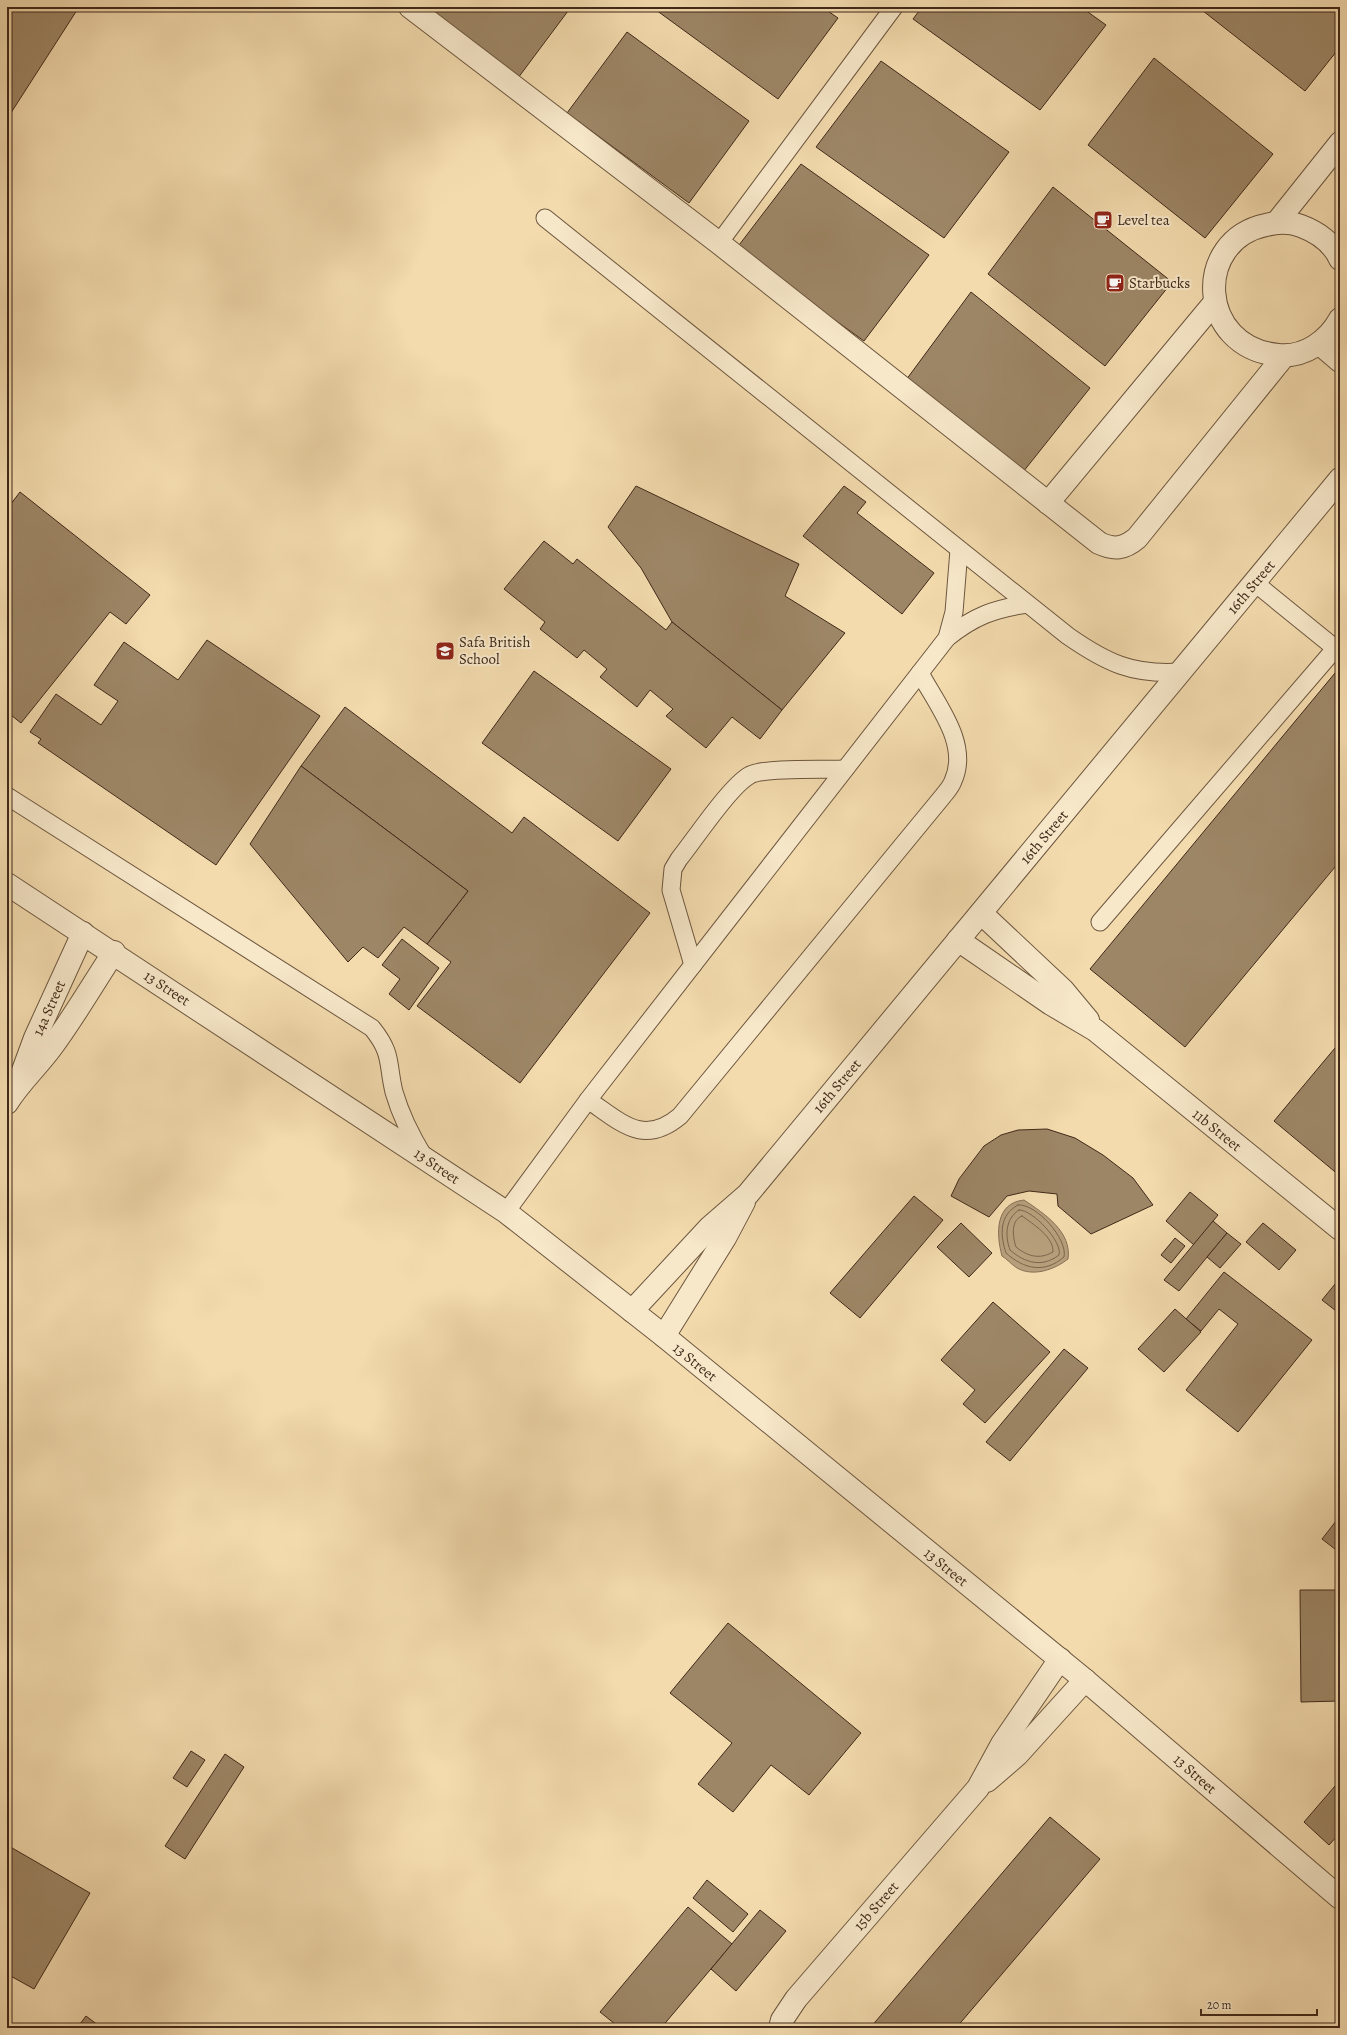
<svg xmlns="http://www.w3.org/2000/svg" width="1347" height="2035" font-family="Alegreya,serif">
  <style>
    .water { fill: #b69e7b; stroke: #876f54 }
    .lines { fill: none; stroke-linecap: round; stroke-linejoin: round }
    .shore { stroke: #7b644a; stroke-width: 1 }
    .building { fill: #9d8666; stroke: #402919 }
    .service-casing { stroke: #6d563e; stroke-width: 19 }
    .minor-casing { stroke: #6d563e; stroke-width: 24 }
    .service { stroke: #f7e8ca; stroke-width: 17 }
    .minor { stroke: #f7e8ca; stroke-width: 22 }
    .labels { text-anchor: middle; stroke-width: 4; stroke-linejoin: round; paint-order: stroke }
    .poi-label { font-size: 15px; fill: #402919; stroke: #f7e8ca; text-anchor: start }
    .street-label { font-size: 15px; fill: #402919; stroke: #f7e8ca }
  </style>
  <rect width="100%" height="100%" fill="#f3dbae"/>
  <filter id="stains"><feTurbulence type="fractalNoise" baseFrequency=".005" numOctaves="4"/><feColorMatrix values="0 0 0 0 .2 0 0 0 0 .09 0 0 0 0 .02 0 0 0 .5 -.17"/></filter>
  <radialGradient id="worn" r=".72"><stop offset=".6" stop-color="#630" stop-opacity="0"/><stop offset="1" stop-color="#630" stop-opacity=".3"/></radialGradient>
  <!-- water -->
  <path class="water" d="M1024 1200C1045 1214 1072 1232 1068 1259 1054 1270 1033 1277 1017 1268 1012 1265 1007 1259 1002 1256 996 1234 995 1203 1024 1200Z"/>
  <g class="lines">
    <!-- shore -->
    <g class="shore">
      <path d="M1018 1205C1036 1203 1068 1239 1064 1257 1044 1274 1024 1269 1006 1253 1000 1235 999 1215 1018 1205Z"/>
      <path d="M1019 1210C1032 1209 1063 1242 1059 1255 1042 1268 1025 1263 1010 1250 1005 1236 1005 1219 1019 1210Z"/>
      <path d="M1022 1216C1033 1224 1054 1237 1053 1252 1039 1260 1027 1256 1016 1247 1013 1238 1010 1220 1022 1216Z"/>
    </g>
  </g>
  <!-- building -->
  <g class="building">
    <polygon points="7,7 79,7 7,119"/>
    <polygon points="422,7 571,7 518,78"/>
    <polygon points="658,7 822,7 838,18 778,99 656,10"/>
    <polygon points="922,7 1081,7 1106,25 1040,110 913,19"/>
    <polygon points="1198,7 1340,7 1340,47 1305,91"/>
    <polygon points="627,32 749,121 689,203 567,113"/>
    <polygon points="1154,58 1273,154 1205,238 1088,145"/>
    <polygon points="881,61 1009,152 944,238 816,147"/>
    <polygon points="801,164 929,255 864,341 736,249"/>
    <polygon points="1053,187 1172,282 1105,366 988,274"/>
    <polygon points="971,292 1090,388 1023,472 906,380"/>
    <polygon points="636,486 799,564 785,596 845,633 782,710 672,622 641,568 608,527"/>
    <polygon points="844,486 866,502 857,513 934,573 902,614 803,536"/>
    <polygon points="20,492 150,595 126,624 110,612 21,723 7,712 7,509"/>
    <polygon points="544,541 573,564 577,559 666,630 672,622 782,710 760,739 732,717 706,748 666,716 673,709 650,690 637,707 600,677 607,669 584,650 577,658 540,629 545,622 504,589"/>
    <polygon points="207,640 320,716 216,865 38,743 41,739 30,732 56,694 101,725 118,701 94,685 124,642 178,680"/>
    <polygon points="1340,667 1340,861 1185,1047 1090,969"/>
    <polygon points="534,671 671,769 618,841 482,743"/>
    <polygon points="345,707 512,833 524,817 650,913 520,1083 417,1006 451,962 427,944 468,891 301,766"/>
    <polygon points="301,766 468,891 427,944 404,927 378,958 363,947 348,962 250,844"/>
    <polygon points="402,939 439,968 409,1010 389,994 400,979 382,965"/>
    <polygon points="1340,1042 1340,1176 1274,1121"/>
    <polygon points="1047,1129 1075,1138 1103,1155 1133,1178 1153,1205 1091,1234 1058,1206 1057,1194 1029,1191 1007,1196 989,1217 951,1196 959,1179 984,1146 1001,1135 1018,1130"/>
    <polygon points="1190,1192 1218,1215 1194,1245 1166,1221"/>
    <polygon points="914,1196 943,1220 860,1318 830,1293"/>
    <polygon points="1213,1221 1227,1233 1179,1291 1164,1280"/>
    <polygon points="961,1223 992,1253 969,1277 937,1247"/>
    <polygon points="1263,1223 1296,1250 1279,1270 1246,1242"/>
    <polygon points="1227,1233 1241,1244 1220,1268 1207,1257"/>
    <polygon points="1175,1238 1185,1246 1171,1263 1161,1255"/>
    <polygon points="1224,1272 1312,1340 1238,1432 1186,1390 1238,1324 1219,1309 1201,1331 1186,1319"/>
    <polygon points="1340,1278 1340,1314 1322,1300"/>
    <polygon points="993,1302 1050,1352 985,1423 963,1404 975,1390 941,1360"/>
    <polygon points="1175,1309 1201,1332 1164,1372 1138,1349"/>
    <polygon points="1064,1349 1088,1368 1010,1461 986,1442"/>
    <polygon points="1340,1516 1340,1553 1322,1539"/>
    <polygon points="1300,1590 1340,1590 1340,1701 1301,1702"/>
    <polygon points="728,1623 861,1733 809,1795 771,1765 733,1812 698,1784 732,1743 670,1693"/>
    <polygon points="191,1751 205,1760 187,1787 173,1778"/>
    <polygon points="225,1754 244,1767 185,1859 165,1846"/>
    <polygon points="1335,1786 1340,1791 1340,1833 1329,1845 1304,1822"/>
    <polygon points="1050,1817 1100,1859 956,2028 870,2028"/>
    <polygon points="7,1845 90,1893 34,1989 7,1974"/>
    <polygon points="707,1880 748,1914 733,1932 693,1898"/>
    <polygon points="688,1907 732,1944 661,2028 620,2028 600,2012"/>
    <polygon points="760,1910 786,1931 736,1991 711,1969"/>
    <polygon points="86,2016 102,2028 77,2028"/>
  </g>
  <g class="lines">
    <defs>
      <g id="service">
        <path d="M545 218 1068 636C1107 663 1132 675 1180 672"/>
        <polyline points="719,243 894,7"/>
        <polyline points="1255,583 1335,648"/>
        <path d="M947 638C974 616 994 609 1027 604"/>
        <path d="M7 796 372 1028C393 1054 387 1063 394 1092 401 1116 411 1136 424 1157"/>
        <polyline points="1100,922 1340,643"/>
        <path d="M693 965 671 890 673 869 679 859C695 839 730 786 750 775 766 767 825 770 845 769"/>
        <path d="M588 1100C621 1122 643 1147 680 1116L943 796C946 792 951 787 953 781 970 744 937 705 920 673"/>
        <polyline points="506,1212 588,1100 947,638 954,612 959,550"/>
      </g>
      <g id="minor">
        <path d="M410 7 719 243 1099 543C1114 550 1124 549 1137 538L1284 356"/>
        <polyline points="1277,222 1340,143"/>
        <path d="M1340 259C1333 243 1317 232 1301 226 1290 222 1278 222 1266 225 1193 240 1197 347 1278 355 1304 358 1328 341 1340 319"/>
        <polyline points="1320,344 1340,361"/>
        <polyline points="1048,503 1215,302"/>
        <polyline points="7,884 506,1212 664,1336 1085,1680 1340,1898"/>
        <polyline points="981,913 1063,990 1088,1020"/>
        <polyline points="958,940 1051,1004 1095,1030 1340,1229"/>
        <polyline points="21,1076 35,1038 83,933"/>
        <path d="M7 1103C20 1082 37 1067 51 1048 74 1017 93 984 114 952"/>
        <polyline points="632,1311 710,1227 748,1194 1340,479"/>
        <polyline points="664,1336 725,1238 744,1202"/>
        <polyline points="987,1781 1017,1755 1085,1680"/>
        <polyline points="780,2028 782,2020 796,1999 978,1788 1002,1744 1060,1659"/>
      </g>
    </defs>
    <!-- service casing -->
    <use href="#service" class="service-casing"/>
    <!-- minor casing -->
    <use href="#minor" class="minor-casing"/>
    <!-- service -->
    <use href="#service" class="service"/>
    <!-- minor -->
    <use href="#minor" class="minor"/>
  </g>
  <!-- icons -->
  <defs>
    <symbol id="cafe-square" viewBox="-11 -11 22 22"><rect x="-9" y="-9" width="18" height="18" rx="4" fill="#8f2418" stroke="#f7e8ca"/><path d="M-5.5-4.5H6V0H3Q3 3.5 0 3.5H-2.5Q-5.5 3.5-5.5 0ZM3-3.2v2h1.7v-2ZM-6 4.5H4V6H-6Z" fill="#fff"/></symbol>
    <symbol id="school-square" viewBox="-11 -11 22 22"><rect x="-9" y="-9" width="18" height="18" rx="4" fill="#8f2418" stroke="#f7e8ca"/><path d="M0-5L7-2L0 1L-7-2ZM-4 1L0 2.5L4 1V4Q0 6-4 4Z" fill="#fff"/></symbol>
  </defs>
  <g fill-rule="evenodd">
    <use href="#cafe-square" x="1092" y="209" width="22" height="22"/>
    <use href="#cafe-square" x="1104" y="272" width="22" height="22"/>
    <use href="#school-square" x="434" y="640" width="22" height="22"/>
  </g>
  <g class="labels">
    <!-- poi labels -->
    <g class="poi-label">
      <text x="1117" y="225">Level tea</text>
      <text x="1129" y="288">Starbucks</text>
      <text x="459" y="647">Safa British<tspan x="459" dy="17">School</tspan></text>
    </g>
    <!-- street labels -->
    <g class="street-label">
      <text transform="translate(1251 587) rotate(-50)" y="5">16th Street</text>
      <text transform="translate(1044 837) rotate(-50)" y="5">16th Street</text>
      <text transform="translate(167 988) rotate(33)" y="5">13 Street</text>
      <text transform="translate(49 1008) rotate(-66)" y="5">14a Street</text>
      <text transform="translate(837 1086) rotate(-50)" y="5">16th Street</text>
      <text transform="translate(1217 1130) rotate(39)" y="5">11b Street</text>
      <text transform="translate(437 1166) rotate(34)" y="5">13 Street</text>
      <text transform="translate(695 1362) rotate(39)" y="5">13 Street</text>
      <text transform="translate(946 1567) rotate(39)" y="5">13 Street</text>
      <text transform="translate(1195 1774) rotate(41)" y="5">13 Street</text>
      <text transform="translate(876 1906) rotate(-49)" y="5">15b Street</text>
    </g>
  </g>
  <!-- margin -->
  <rect width="1347" height="2035" fill="none" stroke="#f3dbae" stroke-width="24"/>
  <rect x="8" y="8" width="1331" height="2019" fill="none" stroke="#402919" stroke-width="2"/>
  <rect x="12" y="12" width="1323" height="2011" fill="none" stroke="#402919"/>
  <!-- scale -->
  <path d="M1201 2009v6h116v-6" fill="none" stroke="#402919" stroke-width="2"/>
  <text x="1207" y="2009" font-size="12" fill="#402919" stroke="#f7e8ca" stroke-width="3" paint-order="stroke">20 m</text>
  <rect width="100%" height="100%" filter="url(#stains)"/>
  <rect width="100%" height="100%" fill="url(#worn)"/>
</svg>
